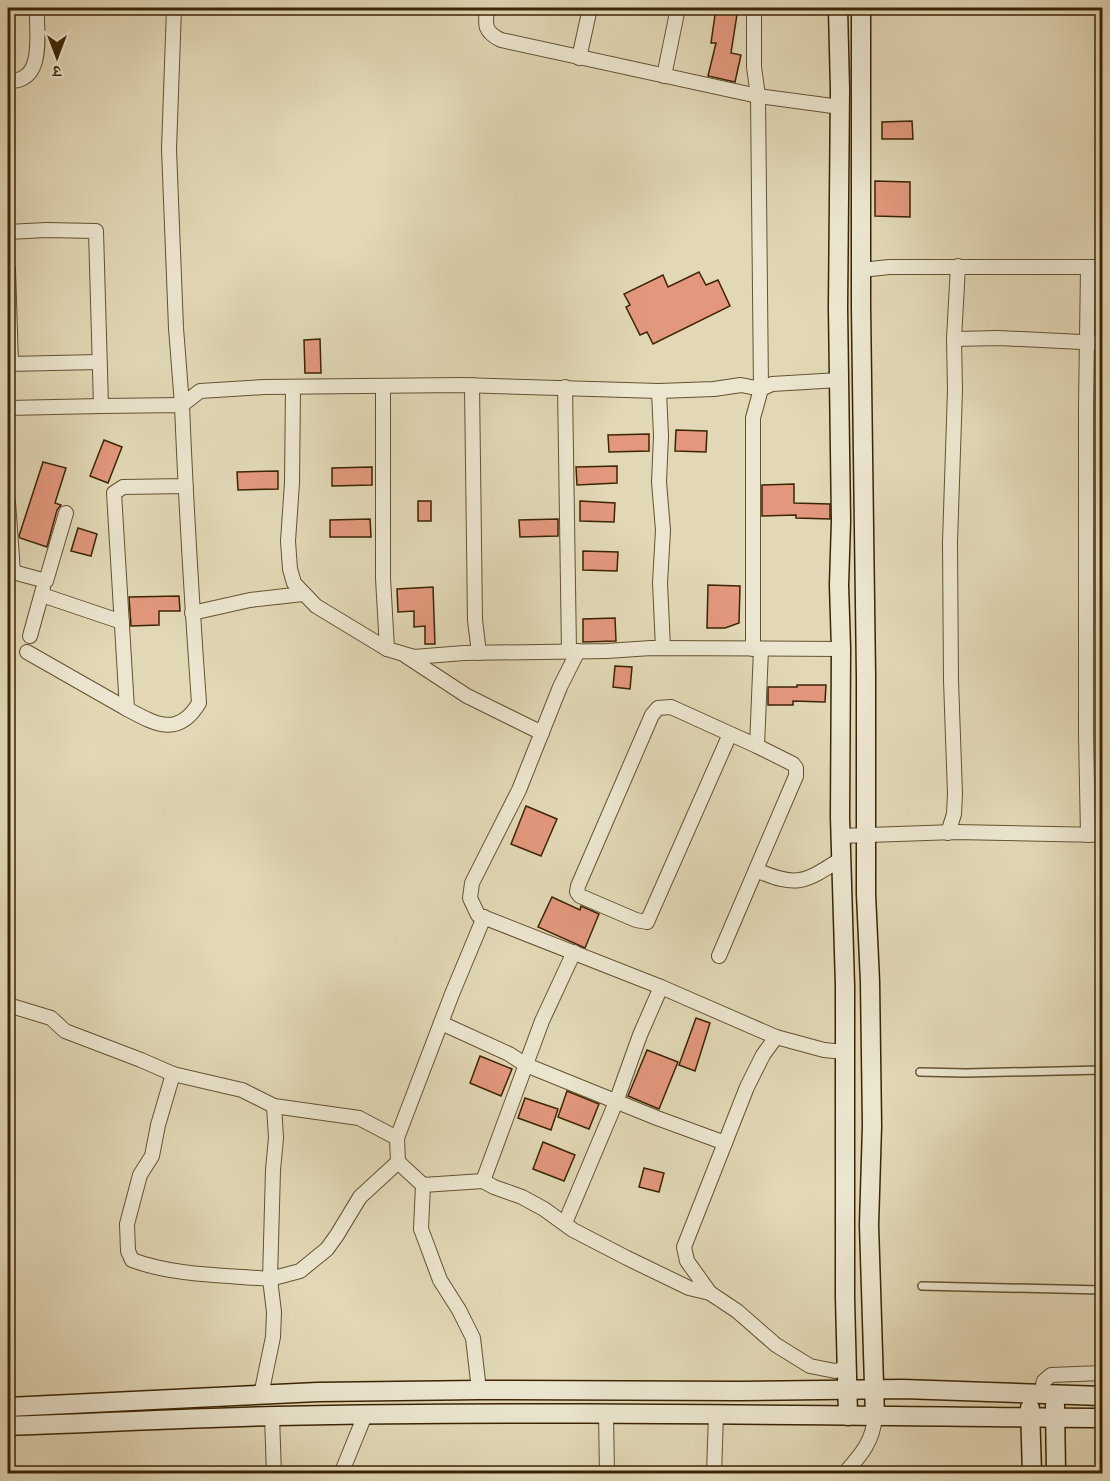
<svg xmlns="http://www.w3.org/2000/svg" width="1110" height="1481" font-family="'IM FELL DW Pica','Noto Serif Devanagari',serif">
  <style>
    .building { fill: #e3987d; stroke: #3b2504; stroke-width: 1.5 }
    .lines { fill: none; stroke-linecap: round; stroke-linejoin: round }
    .lane-casing { stroke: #655230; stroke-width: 10 }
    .street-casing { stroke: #655230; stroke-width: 16 }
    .secondary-casing { stroke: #3b2504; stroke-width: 21 }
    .lane { stroke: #ece6d0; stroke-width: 7 }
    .street { stroke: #ece6d0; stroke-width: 14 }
    .secondary { stroke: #ece6d0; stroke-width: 18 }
  </style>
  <rect width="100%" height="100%" fill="#e2d8b6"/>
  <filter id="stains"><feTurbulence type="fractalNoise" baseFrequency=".00333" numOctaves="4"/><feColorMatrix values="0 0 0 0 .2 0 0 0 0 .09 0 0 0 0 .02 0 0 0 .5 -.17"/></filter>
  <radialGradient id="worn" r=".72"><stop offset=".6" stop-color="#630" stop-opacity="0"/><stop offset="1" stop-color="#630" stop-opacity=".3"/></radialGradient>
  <!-- building -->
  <g class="building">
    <polygon points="716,8 738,8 731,53 741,55 735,82 708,76 716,43 711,43"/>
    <polygon points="912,121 913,139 882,139 882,122"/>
    <polygon points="875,181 910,182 910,217 875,216"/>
    <polygon points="699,272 706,285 718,280 730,306 653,344 647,332 640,335 626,307 630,305 624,294 663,275 668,287"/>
    <polygon points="320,339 321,373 305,373 304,340"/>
    <polygon points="676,430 707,431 706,452 675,451"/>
    <polygon points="649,434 649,451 609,452 608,435"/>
    <polygon points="104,440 122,447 108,483 90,476"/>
    <polygon points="43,462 66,468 55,503 61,505 57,510 47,547 20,538 19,536"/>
    <polygon points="617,466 617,483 577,485 576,467"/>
    <polygon points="372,467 372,485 332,486 332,468"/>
    <polygon points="278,471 278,489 238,490 237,472"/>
    <polygon points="794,484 794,503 830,504 830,519 796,518 796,515 762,516 762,485"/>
    <rect x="418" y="501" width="13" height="20"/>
    <polygon points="580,501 615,503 614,522 580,521"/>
    <polygon points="370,519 371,537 330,537 330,520"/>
    <polygon points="558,519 558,536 520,537 519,520"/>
    <polygon points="78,528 97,534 91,556 71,551"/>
    <polygon points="583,551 618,552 617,571 583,570"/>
    <polygon points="708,585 740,586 739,623 725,628 707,628"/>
    <polygon points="433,587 435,644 425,644 425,626 414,627 414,611 398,612 397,589"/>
    <polygon points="179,596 180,611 159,611 159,625 131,626 129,597"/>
    <polygon points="615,618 616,641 583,642 583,619"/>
    <polygon points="615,666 632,667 630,689 613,687"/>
    <polygon points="797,685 826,685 825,702 793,701 793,705 768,705 768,687 797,687"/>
    <polygon points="526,806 557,819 541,856 511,844"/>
    <polygon points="552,897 580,910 581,906 599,914 585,948 538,927"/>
    <polygon points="696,1018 710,1023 695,1071 679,1065"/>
    <polygon points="647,1050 678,1062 659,1109 628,1096"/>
    <polygon points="480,1056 512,1069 501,1096 470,1083"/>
    <polygon points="567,1091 599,1104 589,1129 558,1117"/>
    <polygon points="525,1098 558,1109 551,1130 518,1118"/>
    <polygon points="543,1142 575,1155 564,1181 533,1169"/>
    <polygon points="644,1168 664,1173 659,1192 639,1187"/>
  </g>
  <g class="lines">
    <defs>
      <g id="lane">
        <polyline points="920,1072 966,1073 1102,1070"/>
        <polyline points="922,1286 1102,1290"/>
      </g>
      <g id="street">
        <polyline points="174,8 169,149 176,328 182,405 200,391 264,387 461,385 659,391 714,389 741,385 761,389 772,384 839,380"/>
        <path d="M487 8C485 25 484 32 501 40L758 96 840 107"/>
        <polyline points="579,58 590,8"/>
        <polyline points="664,76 678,8"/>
        <path d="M8 81C46 82 36 35 37 8"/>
        <path d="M8 232 46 230 96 231 101 406 182 405C186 504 192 604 199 703 178 738 155 724 127 709L114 493 123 487 186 486"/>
        <polyline points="8,269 11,364"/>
        <polyline points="862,270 889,267 1102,267"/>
        <polyline points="954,339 998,338 1102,343"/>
        <polyline points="8,364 99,362"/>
        <polyline points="472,385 475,620 479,653"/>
        <polyline points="293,387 292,483 288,541 290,569 294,583 316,606 387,649 414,657 464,653 607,651 651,648 841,649"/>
        <polyline points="383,387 383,578 387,649"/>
        <polyline points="565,387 569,651"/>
        <polyline points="659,391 661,436 659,482 663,530 660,583 663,648"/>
        <polyline points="8,408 101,406"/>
        <polyline points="8,502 13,572 46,581 66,513"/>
        <polyline points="42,595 122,622"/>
        <polyline points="192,613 250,600 303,594"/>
        <polyline points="30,636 43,589"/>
        <polyline points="753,649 753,418 761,389 758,96 754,67 754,8"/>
        <polyline points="578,651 560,687 519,790 472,883 470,898 478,915 661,987 776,1037 824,1050 844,1052"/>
        <polyline points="27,652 127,709"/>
        <polyline points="406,656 467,696 542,733"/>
        <polyline points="730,734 647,922 636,920 580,896 577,892 578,886 652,715 658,708 671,707 757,746"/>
        <polyline points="948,833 954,814 955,794 951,680 950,542 955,390 954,339 958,266"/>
        <polyline points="1088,835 1086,735 1086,405 1088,268"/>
        <polyline points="840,836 955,832 1102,835"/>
        <path d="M756 870C797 888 805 882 841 859"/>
        <polyline points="719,956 796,776 796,768 793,764 757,746 761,649"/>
        <path d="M8 1005 51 1018 65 1031 141 1060 173 1074 158 1125 152 1156 140 1175 127 1224 128 1251 132 1260C175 1276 225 1275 270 1279L274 1312 273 1337 261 1395"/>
        <polyline points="441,1023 509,1054 526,1065 657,1118 725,1143"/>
        <polyline points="776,1037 763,1055 747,1087 684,1247 687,1261 710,1293 737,1311 776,1345 810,1366 835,1371 847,1368"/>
        <polyline points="173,1074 242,1090 274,1106 359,1118 397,1138"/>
        <polyline points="274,1106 276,1138 273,1170 270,1279 300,1271 327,1249 337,1235 360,1197 398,1162 397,1138 452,994 484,917"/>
        <polyline points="398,1162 423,1185 483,1181 494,1187 522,1197 544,1209 573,1230 627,1258 689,1288 710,1293"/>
        <polyline points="483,1181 542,1021 574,952"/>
        <polyline points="423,1185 421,1229 440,1280 459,1310 473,1338 479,1390"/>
        <polyline points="565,1223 616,1102 640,1035 661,987"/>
        <polyline points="1043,1385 1044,1381 1051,1375 1102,1373"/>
        <polyline points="606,1414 607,1474"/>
        <polyline points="272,1416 274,1474"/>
        <polyline points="341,1474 365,1415"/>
        <polyline points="714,1474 716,1414"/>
        <path d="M844 1474C861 1455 873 1442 875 1416"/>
      </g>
      <g id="secondary">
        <polyline points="838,8 840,90 838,307 841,521 839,585 841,649 840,817 845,986 845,1298 848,1416"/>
        <polyline points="861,8 861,307 866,676 866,894 870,982 872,1126 869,1225 875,1416"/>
        <polyline points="1055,1405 1056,1474"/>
        <polyline points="8,1407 318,1392 479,1390 740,1391 903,1389 1102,1396"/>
        <polyline points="1030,1408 1032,1474"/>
        <path d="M8 1426C97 1423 187 1418 277 1416 552 1410 827 1416 1102 1418"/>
      </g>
    </defs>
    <!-- lane casing -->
    <use href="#lane" class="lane-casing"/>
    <!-- street casing -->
    <use href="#street" class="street-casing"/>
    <!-- secondary casing -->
    <use href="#secondary" class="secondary-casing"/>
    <!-- lane -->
    <use href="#lane" class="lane"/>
    <!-- street -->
    <use href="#street" class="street"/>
    <!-- secondary -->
    <use href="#secondary" class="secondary"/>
  </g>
  <!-- margin -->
  <rect width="1110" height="1481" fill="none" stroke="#e2d8b6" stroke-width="30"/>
  <rect x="9" y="9" width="1092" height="1463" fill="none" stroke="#3b2504" stroke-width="3"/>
  <rect x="15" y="15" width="1080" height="1451" fill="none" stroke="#3b2504" stroke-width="1.5"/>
  <!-- north arrow -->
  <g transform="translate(57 57) rotate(180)" stroke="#ece6d0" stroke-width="4.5" paint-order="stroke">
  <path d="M0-4.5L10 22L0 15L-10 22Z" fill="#3b2504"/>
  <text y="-9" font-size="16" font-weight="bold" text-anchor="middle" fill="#3b2504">उ</text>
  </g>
  <rect width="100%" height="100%" filter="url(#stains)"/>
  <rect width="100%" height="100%" fill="url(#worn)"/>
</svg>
